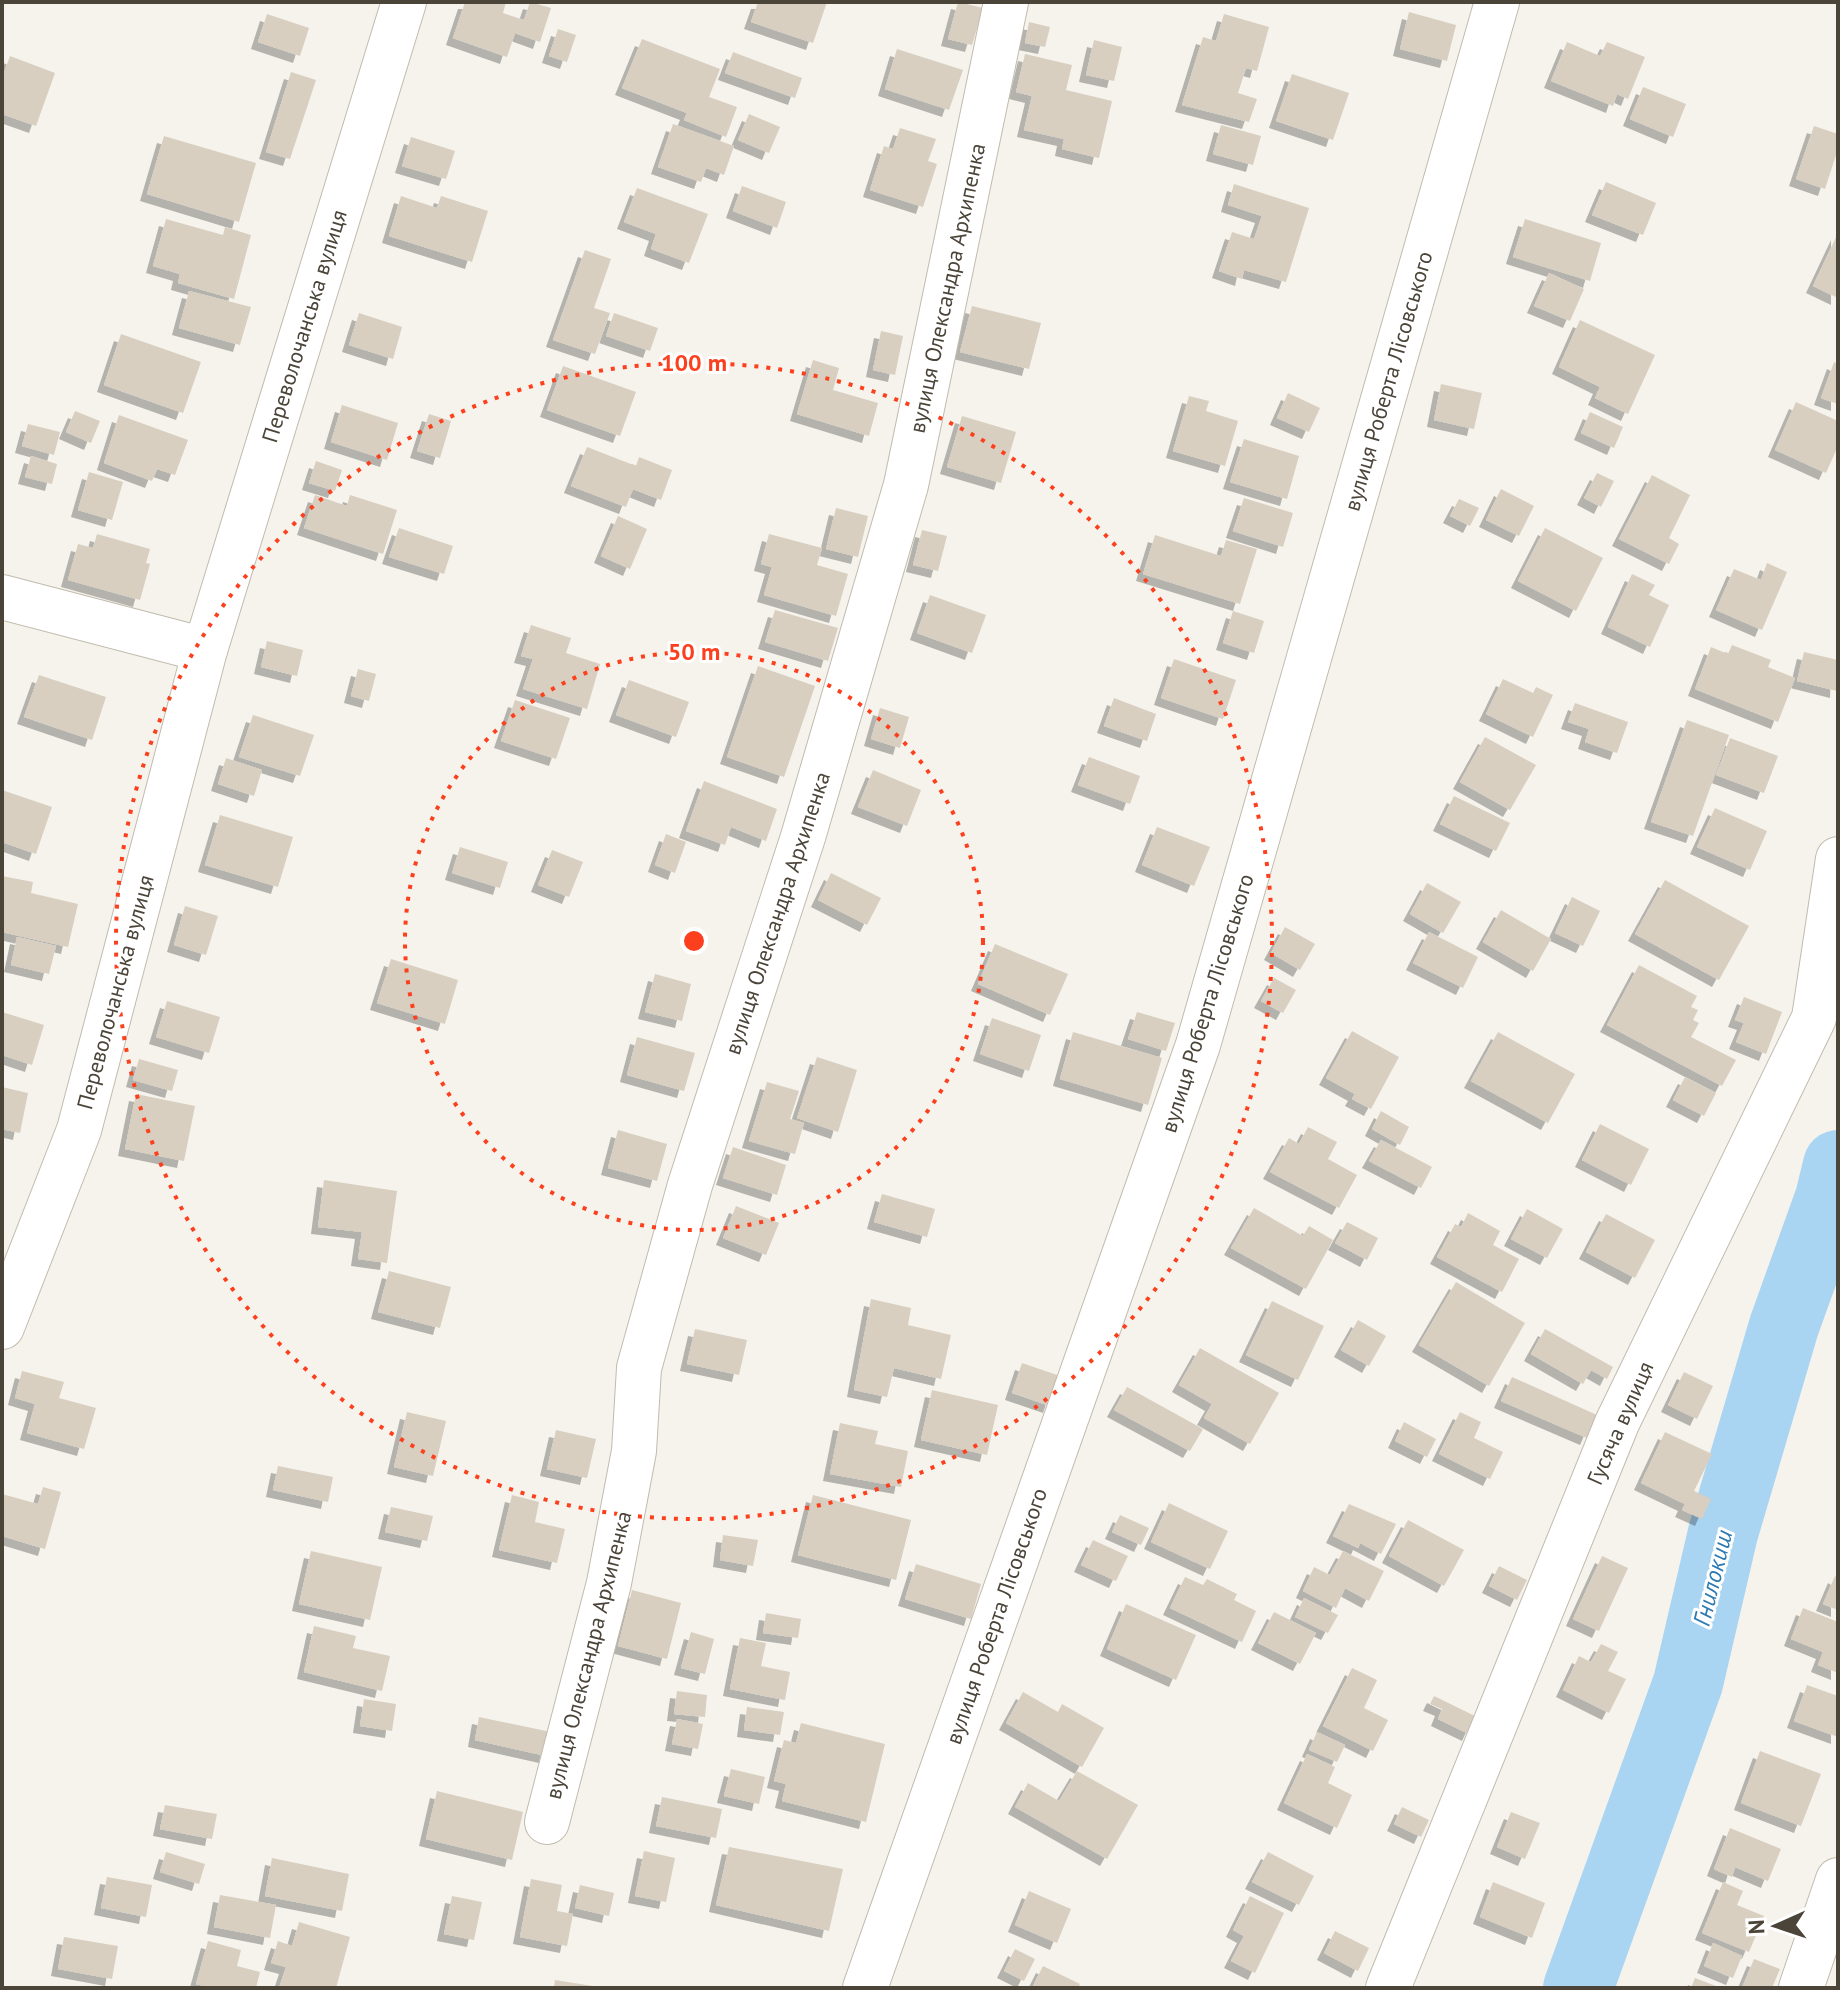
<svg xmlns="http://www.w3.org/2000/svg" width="1840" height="1990" font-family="'PT Sans',sans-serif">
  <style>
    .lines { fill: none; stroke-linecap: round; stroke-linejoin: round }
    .river { stroke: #a9d4f2; stroke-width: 70 }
    .building { fill: #d8cfc1; filter: url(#shadow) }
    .street-casing { stroke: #c2bbae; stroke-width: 46 }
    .street { stroke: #fff; stroke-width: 44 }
    .ring { fill: none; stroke: #fc3f1d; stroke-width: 4; stroke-dasharray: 4 8 }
    .labels { text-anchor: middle; stroke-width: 6; stroke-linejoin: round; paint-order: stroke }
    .street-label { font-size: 22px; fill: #4b4439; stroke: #fff }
    .water-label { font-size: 24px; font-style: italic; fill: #2e7ab2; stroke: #fff }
    .centre { fill: #fc3f1d; stroke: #fff; stroke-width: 4 }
    .ring-label { font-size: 24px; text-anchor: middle; font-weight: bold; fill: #fc3f1d; stroke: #fff; stroke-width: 6; stroke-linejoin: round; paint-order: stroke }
  </style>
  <defs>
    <filter id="shadow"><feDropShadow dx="-7" dy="7" stdDeviation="0" flood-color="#0004"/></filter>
  </defs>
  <rect width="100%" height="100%" fill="#f6f3ec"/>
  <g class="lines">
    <!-- river -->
    <polyline class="river" points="1578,1988 1688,1683 1723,1533 1784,1326 1830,1198 1838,1165"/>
  </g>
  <!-- building -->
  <g class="building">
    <polygon points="465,2 506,2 503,13 524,20 530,2 551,8 540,42 515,33 507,57 453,38"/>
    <polygon points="758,2 827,2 813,43 751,22"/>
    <polygon points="958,2 983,8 972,45 948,39"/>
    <polygon points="1409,12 1456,25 1447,61 1400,49"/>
    <polygon points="267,14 309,28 300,56 258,42"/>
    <polygon points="1224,14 1269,27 1257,71 1246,68 1238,93 1257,99 1249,122 1182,105 1203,37 1216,41"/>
    <polygon points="1029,22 1050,27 1045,47 1025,43"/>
    <polygon points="558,29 576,35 567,62 549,56"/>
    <polygon points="642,39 720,69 709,97 737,107 726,137 684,120 687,113 622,88"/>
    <polygon points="1094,40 1122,47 1114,81 1086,75"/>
    <polygon points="1567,42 1600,56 1607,42 1645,57 1628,99 1617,94 1613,106 1551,81"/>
    <polygon points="897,49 963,70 949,110 885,89"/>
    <polygon points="733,52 802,78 795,98 725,73"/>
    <polygon points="1025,54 1072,65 1066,90 1112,101 1099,158 1062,149 1064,139 1024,130 1032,96 1016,92"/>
    <polygon points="10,56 55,73 36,126 2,114 2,78"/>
    <polygon points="291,72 316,80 290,159 266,152"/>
    <polygon points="1292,74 1349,93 1333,140 1276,121"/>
    <polygon points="1643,87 1686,104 1673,137 1630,119"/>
    <polygon points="749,114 780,127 769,153 738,140"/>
    <polygon points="673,124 734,146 724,175 706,168 701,182 658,167"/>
    <polygon points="1221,125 1261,136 1253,165 1213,154"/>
    <polygon points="1814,126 1838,134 1838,149 1825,189 1796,179"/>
    <polygon points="900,128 936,139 928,161 937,164 923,207 870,190 884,146 893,149"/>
    <polygon points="164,136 256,163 239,222 147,194"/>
    <polygon points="411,137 455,151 446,179 402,166"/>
    <polygon points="1606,182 1656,203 1643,235 1592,215"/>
    <polygon points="1234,184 1309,208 1286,282 1244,270 1242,279 1219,271 1232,232 1254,239 1262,216 1228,205"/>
    <polygon points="742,186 786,202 777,228 733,211"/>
    <polygon points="637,188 708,214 689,263 651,249 656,234 624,222"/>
    <polygon points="401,196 437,208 441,196 488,211 472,262 389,236"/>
    <polygon points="166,219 223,235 225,227 251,235 234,299 178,283 180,274 153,266"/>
    <polygon points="1525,219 1601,243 1590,281 1513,257"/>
    <polygon points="1838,233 1838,298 1813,286"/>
    <polygon points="585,250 611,259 594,308 610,313 595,354 553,340"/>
    <polygon points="1549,273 1584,289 1570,321 1534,306"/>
    <polygon points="189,291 251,307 240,345 179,328"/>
    <polygon points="972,306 1041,323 1029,369 960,352"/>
    <polygon points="359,313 402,327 393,359 349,345"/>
    <polygon points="614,313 658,328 650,351 606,336"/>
    <polygon points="1580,320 1655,355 1628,414 1595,398 1600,387 1559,367"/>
    <polygon points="881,331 903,336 895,375 873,370"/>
    <polygon points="121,334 201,362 183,413 104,385"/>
    <polygon points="813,360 839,368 833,390 878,403 869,436 797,414"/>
    <polygon points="1834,362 1838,364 1838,404 1821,398"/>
    <polygon points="563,366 636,392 620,436 547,410"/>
    <polygon points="1441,384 1482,393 1474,429 1434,420"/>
    <polygon points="1288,393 1320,408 1309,432 1277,418"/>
    <polygon points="1189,396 1209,401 1206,411 1238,421 1225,466 1173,451"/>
    <polygon points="1796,402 1838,421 1838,446 1826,473 1775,450"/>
    <polygon points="342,405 398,423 387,460 331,442"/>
    <polygon points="75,411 100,421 91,443 66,432"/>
    <polygon points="1590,412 1623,427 1614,448 1581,433"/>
    <polygon points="429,414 451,421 440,458 417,451"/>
    <polygon points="119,415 188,440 175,475 157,469 152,481 104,463"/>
    <polygon points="962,416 1016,432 1001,483 947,467"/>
    <polygon points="28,424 60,432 54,455 22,446"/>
    <polygon points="1244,439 1299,456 1287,499 1230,482"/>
    <polygon points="587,447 636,466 639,457 672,470 661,500 633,489 626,507 571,486"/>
    <polygon points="31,456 57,464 52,484 25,477"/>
    <polygon points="316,461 342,470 335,491 309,483"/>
    <polygon points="89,472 123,482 112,520 78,510"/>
    <polygon points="1597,473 1614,481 1601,507 1584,498"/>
    <polygon points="1652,475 1690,495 1669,538 1679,544 1669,564 1619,539"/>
    <polygon points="1501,489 1534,506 1519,536 1486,520"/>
    <polygon points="315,495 347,506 350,495 397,510 383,554 304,528"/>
    <polygon points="1244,498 1293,513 1283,547 1233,531"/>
    <polygon points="1459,499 1479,508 1470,526 1450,516"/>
    <polygon points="836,508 868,516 858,557 826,549"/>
    <polygon points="618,516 647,529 630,569 601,556"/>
    <polygon points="399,528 453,546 444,574 389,557"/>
    <polygon points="1545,528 1603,558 1576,611 1518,581"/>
    <polygon points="922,530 947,536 938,571 913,565"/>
    <polygon points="97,534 150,549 146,563 150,564 140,600 68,580 78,544 93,548"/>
    <polygon points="769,534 822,548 817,565 848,574 836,616 764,595 772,567 761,564"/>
    <polygon points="1155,535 1221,556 1226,540 1257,549 1240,604 1143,574"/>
    <polygon points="1767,563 1787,572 1762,630 1716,610 1734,569 1761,580"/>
    <polygon points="1632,574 1655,585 1649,595 1669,605 1650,647 1608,627"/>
    <polygon points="930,595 986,615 972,653 917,633"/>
    <polygon points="775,610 838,628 828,661 765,642"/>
    <polygon points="1233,611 1264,621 1254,653 1223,643"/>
    <polygon points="531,625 571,638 566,653 600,664 587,709 523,689 533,659 521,656"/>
    <polygon points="267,641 303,650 297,676 261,667"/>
    <polygon points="1732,645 1771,660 1768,667 1795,678 1778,722 1695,689 1711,647 1728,654"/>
    <polygon points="1804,652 1838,660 1837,691 1797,681"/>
    <polygon points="1174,659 1236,680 1223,719 1161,698"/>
    <polygon points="758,666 815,686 784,777 727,757"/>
    <polygon points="358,669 376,674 369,701 351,696"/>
    <polygon points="39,675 106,697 92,740 24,717"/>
    <polygon points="1503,679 1533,693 1536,687 1553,695 1533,737 1486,714"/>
    <polygon points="629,680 689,702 676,737 616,715"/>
    <polygon points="1114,698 1156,714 1147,741 1104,726"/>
    <polygon points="515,700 570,718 556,759 501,741"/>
    <polygon points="1575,703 1628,722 1617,753 1585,742 1589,729 1568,722"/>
    <polygon points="880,708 909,717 900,748 871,739"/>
    <polygon points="253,715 314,735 300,776 239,757"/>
    <polygon points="1687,720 1729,735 1693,836 1651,822"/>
    <polygon points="1485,737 1536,765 1510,810 1460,782"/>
    <polygon points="1730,738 1778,756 1764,793 1716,775"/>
    <polygon points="1089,757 1140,776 1130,804 1078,785"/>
    <polygon points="226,758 262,770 254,796 218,784"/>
    <polygon points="873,770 921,790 907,826 858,807"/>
    <polygon points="704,781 777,809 766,841 731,827 725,845 686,831"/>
    <polygon points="2,790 52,807 36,854 2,842"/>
    <polygon points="1454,796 1510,823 1496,851 1440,824"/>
    <polygon points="1715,808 1767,831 1750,870 1697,847"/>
    <polygon points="220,815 293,837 278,887 205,865"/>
    <polygon points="1157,827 1210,847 1194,886 1142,865"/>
    <polygon points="666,834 686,842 675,873 655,865"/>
    <polygon points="460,847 508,862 500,888 452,873"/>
    <polygon points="552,850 583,862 569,897 538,885"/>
    <polygon points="831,873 881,898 867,925 818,900"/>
    <polygon points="2,876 33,882 31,893 78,904 68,947 2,932"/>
    <polygon points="1665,880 1749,926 1719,980 1635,934"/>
    <polygon points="1427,883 1461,902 1443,933 1410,914"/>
    <polygon points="1572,897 1600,911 1583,946 1555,933"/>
    <polygon points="185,906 218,916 206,955 174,945"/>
    <polygon points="1501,910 1551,939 1533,971 1483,942"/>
    <polygon points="1285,927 1315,944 1300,970 1271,953"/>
    <polygon points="1429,932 1478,957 1463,988 1413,963"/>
    <polygon points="17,937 56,946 49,974 11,965"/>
    <polygon points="995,944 1068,974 1050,1015 978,984"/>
    <polygon points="391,959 458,980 445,1024 377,1003"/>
    <polygon points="1639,965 1697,996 1691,1007 1698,1010 1693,1020 1699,1023 1691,1037 1736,1060 1722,1086 1607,1025"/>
    <polygon points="655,974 691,984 682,1021 645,1012"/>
    <polygon points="1274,978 1296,990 1283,1013 1261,1001"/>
    <polygon points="1744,997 1782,1012 1766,1054 1736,1042 1744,1023 1735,1020"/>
    <polygon points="167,1001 220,1017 209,1053 156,1037"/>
    <polygon points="2,1012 44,1025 32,1065 2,1055"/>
    <polygon points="1137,1012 1175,1023 1166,1051 1128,1039"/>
    <polygon points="992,1018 1041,1035 1029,1071 980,1054"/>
    <polygon points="1352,1031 1399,1057 1371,1109 1352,1099 1355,1094 1326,1078"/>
    <polygon points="1073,1032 1162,1058 1148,1105 1060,1079"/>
    <polygon points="1498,1032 1575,1074 1548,1123 1471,1081"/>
    <polygon points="637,1037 695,1053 684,1091 627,1075"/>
    <polygon points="817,1057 857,1070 838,1132 797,1118"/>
    <polygon points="139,1059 178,1070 172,1091 133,1080"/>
    <polygon points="1685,1077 1716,1093 1704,1116 1673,1100"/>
    <polygon points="767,1082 799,1091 790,1119 804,1123 795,1154 749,1141"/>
    <polygon points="2,1087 28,1093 20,1133 2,1129"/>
    <polygon points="136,1094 195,1106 184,1161 125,1149"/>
    <polygon points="1381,1111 1409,1127 1400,1145 1372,1129"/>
    <polygon points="1600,1124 1649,1149 1631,1185 1582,1160"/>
    <polygon points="1308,1127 1337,1142 1328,1159 1357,1175 1339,1208 1270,1172 1289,1138 1299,1144"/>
    <polygon points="618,1130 667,1144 657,1181 608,1168"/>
    <polygon points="1381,1140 1432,1167 1421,1188 1369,1161"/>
    <polygon points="733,1147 786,1165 777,1195 723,1178"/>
    <polygon points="324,1180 397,1191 387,1263 358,1259 362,1232 318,1227"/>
    <polygon points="882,1194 935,1209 927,1237 874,1222"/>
    <polygon points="736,1206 779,1223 766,1255 723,1238"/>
    <polygon points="1254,1208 1303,1236 1309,1226 1333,1240 1306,1289 1231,1248"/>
    <polygon points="1527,1209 1563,1229 1547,1258 1511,1239"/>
    <polygon points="1468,1213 1500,1231 1493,1245 1519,1259 1502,1292 1437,1257 1455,1224 1461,1227"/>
    <polygon points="1606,1214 1655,1240 1635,1278 1586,1252"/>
    <polygon points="1347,1222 1378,1238 1367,1260 1335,1243"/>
    <polygon points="389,1271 451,1287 440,1328 378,1312"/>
    <polygon points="1456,1282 1525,1323 1489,1386 1419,1345"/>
    <polygon points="871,1299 911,1308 908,1325 951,1335 941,1379 894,1368 887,1397 854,1390"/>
    <polygon points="1272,1301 1324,1326 1298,1380 1246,1355"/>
    <polygon points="1358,1320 1386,1336 1369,1366 1341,1350"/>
    <polygon points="695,1329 747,1340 739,1375 687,1364"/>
    <polygon points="1545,1329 1613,1367 1607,1379 1591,1370 1583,1384 1531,1354"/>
    <polygon points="1200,1348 1279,1393 1250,1444 1204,1418 1212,1404 1179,1385"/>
    <polygon points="1022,1363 1060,1376 1050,1406 1012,1393"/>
    <polygon points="22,1371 64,1382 59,1398 96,1408 84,1449 27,1433 35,1404 15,1398"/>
    <polygon points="1684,1372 1713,1386 1697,1419 1668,1405"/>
    <polygon points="1512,1377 1597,1415 1587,1438 1501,1401"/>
    <polygon points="1127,1387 1203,1429 1190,1451 1114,1410"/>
    <polygon points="932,1390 998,1405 987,1455 921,1440"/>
    <polygon points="407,1412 446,1421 433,1476 394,1467"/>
    <polygon points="1460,1412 1481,1422 1474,1438 1503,1452 1490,1479 1439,1454"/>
    <polygon points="1404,1422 1436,1439 1427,1457 1395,1441"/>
    <polygon points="840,1423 878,1431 875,1444 908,1451 901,1487 830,1474"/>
    <polygon points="556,1430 596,1439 587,1478 547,1469"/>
    <polygon points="1665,1432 1712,1454 1694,1491 1711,1499 1702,1519 1682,1510 1685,1504 1641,1483"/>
    <polygon points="278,1466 333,1477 328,1502 273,1490"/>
    <polygon points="43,1487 61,1492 45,1549 2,1536 2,1494 38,1504"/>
    <polygon points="512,1495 539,1502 535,1522 565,1529 557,1563 499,1550"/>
    <polygon points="813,1495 911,1520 896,1580 798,1555"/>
    <polygon points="1169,1503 1228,1531 1210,1569 1151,1542"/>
    <polygon points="1349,1504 1396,1524 1381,1554 1360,1543 1358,1548 1333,1536"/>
    <polygon points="391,1507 433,1516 427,1541 385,1532"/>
    <polygon points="1120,1515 1149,1528 1141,1545 1112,1532"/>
    <polygon points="1408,1520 1464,1550 1444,1586 1389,1556"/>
    <polygon points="723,1535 758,1540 753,1566 720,1560"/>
    <polygon points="1093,1540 1128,1556 1116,1581 1081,1565"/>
    <polygon points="311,1551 382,1567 370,1620 299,1604"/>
    <polygon points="1343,1551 1384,1571 1369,1601 1345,1588 1336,1608 1303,1591 1314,1567 1330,1575"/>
    <polygon points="1602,1556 1628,1568 1599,1631 1573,1619"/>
    <polygon points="916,1564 981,1584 971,1619 905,1599"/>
    <polygon points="1499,1566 1527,1580 1517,1600 1489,1586"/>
    <polygon points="1835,1576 1838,1578 1838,1610 1823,1604"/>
    <polygon points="1185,1577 1203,1585 1207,1579 1237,1594 1234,1600 1256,1611 1242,1642 1170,1608"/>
    <polygon points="632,1590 681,1603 667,1659 618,1646"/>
    <polygon points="1304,1598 1338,1615 1328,1633 1295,1617"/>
    <polygon points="1126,1604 1196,1635 1176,1680 1107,1649"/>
    <polygon points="1803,1608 1838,1622 1838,1673 1818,1665 1823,1652 1791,1639"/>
    <polygon points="1274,1612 1316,1633 1300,1664 1258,1643"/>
    <polygon points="766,1613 801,1619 798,1638 763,1633"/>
    <polygon points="314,1626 356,1636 353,1648 390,1656 382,1691 304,1672"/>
    <polygon points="691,1632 714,1639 705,1674 681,1668"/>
    <polygon points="740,1638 766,1643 761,1666 790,1672 785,1700 730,1689"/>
    <polygon points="1601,1644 1618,1652 1608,1671 1626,1679 1609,1713 1563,1690 1579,1656 1591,1662"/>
    <polygon points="1352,1668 1377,1680 1364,1708 1388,1720 1373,1751 1323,1726"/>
    <polygon points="1807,1685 1838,1696 1838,1737 1794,1721"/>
    <polygon points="677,1691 707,1695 705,1717 674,1714"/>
    <polygon points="1023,1692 1058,1712 1062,1704 1104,1728 1082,1767 1006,1723"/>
    <polygon points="1434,1696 1477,1717 1469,1734 1438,1719 1442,1709 1430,1704"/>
    <polygon points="364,1699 396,1704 392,1731 360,1726"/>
    <polygon points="747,1707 784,1712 780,1735 744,1730"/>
    <polygon points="479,1717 551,1732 546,1756 475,1740"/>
    <polygon points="677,1719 703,1724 698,1749 672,1744"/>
    <polygon points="801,1723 885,1744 866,1822 782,1801 786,1784 774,1781 784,1740 796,1743"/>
    <polygon points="1317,1732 1345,1745 1337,1762 1309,1750"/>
    <polygon points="1760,1751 1821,1774 1801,1826 1741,1803"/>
    <polygon points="1307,1754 1335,1767 1328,1783 1352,1795 1337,1828 1284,1803"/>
    <polygon points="731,1769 765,1777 759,1804 724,1796"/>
    <polygon points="1077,1771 1138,1805 1107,1859 1015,1807 1028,1783 1059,1801"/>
    <polygon points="437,1791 523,1812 512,1860 426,1839"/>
    <polygon points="662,1797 722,1809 716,1838 656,1826"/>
    <polygon points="165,1805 217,1814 212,1839 160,1829"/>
    <polygon points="1402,1807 1429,1820 1421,1837 1394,1824"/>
    <polygon points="1511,1812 1540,1823 1525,1859 1497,1847"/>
    <polygon points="1730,1828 1781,1849 1768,1881 1735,1867 1732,1877 1714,1869"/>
    <polygon points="729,1847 843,1869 829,1931 716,1905"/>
    <polygon points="644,1851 675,1858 666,1902 635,1896"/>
    <polygon points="166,1852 205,1864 199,1884 160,1872"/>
    <polygon points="1268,1852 1314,1876 1299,1905 1252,1882"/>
    <polygon points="272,1858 349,1874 342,1911 265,1896"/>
    <polygon points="107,1877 152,1885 146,1917 101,1908"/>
    <polygon points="531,1879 562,1885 557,1911 573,1914 567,1946 520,1937"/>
    <polygon points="1493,1882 1545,1903 1532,1938 1480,1917"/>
    <polygon points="1723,1882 1743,1891 1737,1905 1764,1916 1749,1952 1702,1933"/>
    <polygon points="580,1885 614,1893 609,1916 575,1908"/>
    <polygon points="1029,1891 1071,1909 1057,1943 1015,1925"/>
    <polygon points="220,1895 276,1905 270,1938 214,1927"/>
    <polygon points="452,1896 482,1902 474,1940 444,1934"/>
    <polygon points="1250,1896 1284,1913 1255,1973 1231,1961 1244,1936 1233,1930"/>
    <polygon points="299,1922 350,1937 336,1988 279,1988 286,1967 271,1963 278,1941 292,1946"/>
    <polygon points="1335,1931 1369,1948 1358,1971 1324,1953"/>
    <polygon points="64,1937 118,1946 112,1979 58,1969"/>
    <polygon points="208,1941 241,1950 237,1966 260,1972 256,1988 213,1988 196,1984"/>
    <polygon points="1713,1943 1742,1956 1733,1978 1704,1966"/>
    <polygon points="1015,1949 1035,1959 1024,1981 1004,1971"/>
    <polygon points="1754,1959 1780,1969 1772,1988 1742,1988"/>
    <polygon points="1043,1966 1080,1984 1078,1988 1032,1988"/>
    <polygon points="1695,1978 1721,1988 1691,1988"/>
    <polygon points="555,1980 593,1986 593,1988 554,1988"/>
  </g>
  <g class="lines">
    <defs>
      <g id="street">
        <polyline points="2,597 205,650"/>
        <polyline points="2,1327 79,1130 205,650 404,2"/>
        <polyline points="547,1822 609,1583 634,1451 639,1368 690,1185 803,837 906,485 1006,2"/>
        <polyline points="865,1988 1198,1045 1497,2"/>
        <polyline points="1388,1988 1617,1423 1814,1018 1838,859"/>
        <polyline points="1801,1988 1838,1880"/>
      </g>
    </defs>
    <!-- street casing -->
    <use href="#street" class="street-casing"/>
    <!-- street -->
    <use href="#street" class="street"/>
  </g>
  <!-- distance rings -->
  <g class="ring">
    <circle cx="694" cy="941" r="289"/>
    <circle cx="694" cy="941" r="578"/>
  </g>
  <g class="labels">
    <!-- street labels -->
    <g class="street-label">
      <text transform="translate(947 288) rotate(-78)" y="8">вулиця Олександра Архипенка</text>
      <text transform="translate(304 326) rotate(-73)" y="8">Переволочанська вулиця</text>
      <text transform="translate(1388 381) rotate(-74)" y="8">вулиця Роберта Лісовського</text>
      <text transform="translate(777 913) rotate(-72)" y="8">вулиця Олександра Архипенка</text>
      <text transform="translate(115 992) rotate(-75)" y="8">Переволочанська вулиця</text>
      <text transform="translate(1207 1003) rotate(-73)" y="8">вулиця Роберта Лісовського</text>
      <text transform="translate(1620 1423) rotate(-66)" y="8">Гусяча вулиця</text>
      <text transform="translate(996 1616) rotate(-71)" y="8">вулиця Роберта Лісовського</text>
      <text transform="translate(588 1655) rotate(-76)" y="8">вулиця Олександра Архипенка</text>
    </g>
    <!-- water labels -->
    <g class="water-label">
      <text transform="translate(1713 1578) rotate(-76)" y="8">Гнилокиш</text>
    </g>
  </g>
  <circle cx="694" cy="941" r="12" class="centre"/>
  <g class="ring-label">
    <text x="694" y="371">100 m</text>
    <text x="694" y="660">50 m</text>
  </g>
  <!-- border -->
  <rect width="1840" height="1990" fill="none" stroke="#4b4439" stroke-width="8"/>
  <!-- north arrow -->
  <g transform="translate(1776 1926) rotate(267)" stroke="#ffffff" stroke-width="6" paint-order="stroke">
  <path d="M0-6L14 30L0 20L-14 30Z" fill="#4b4439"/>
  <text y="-12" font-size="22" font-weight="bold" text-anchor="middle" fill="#4b4439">N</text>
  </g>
</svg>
